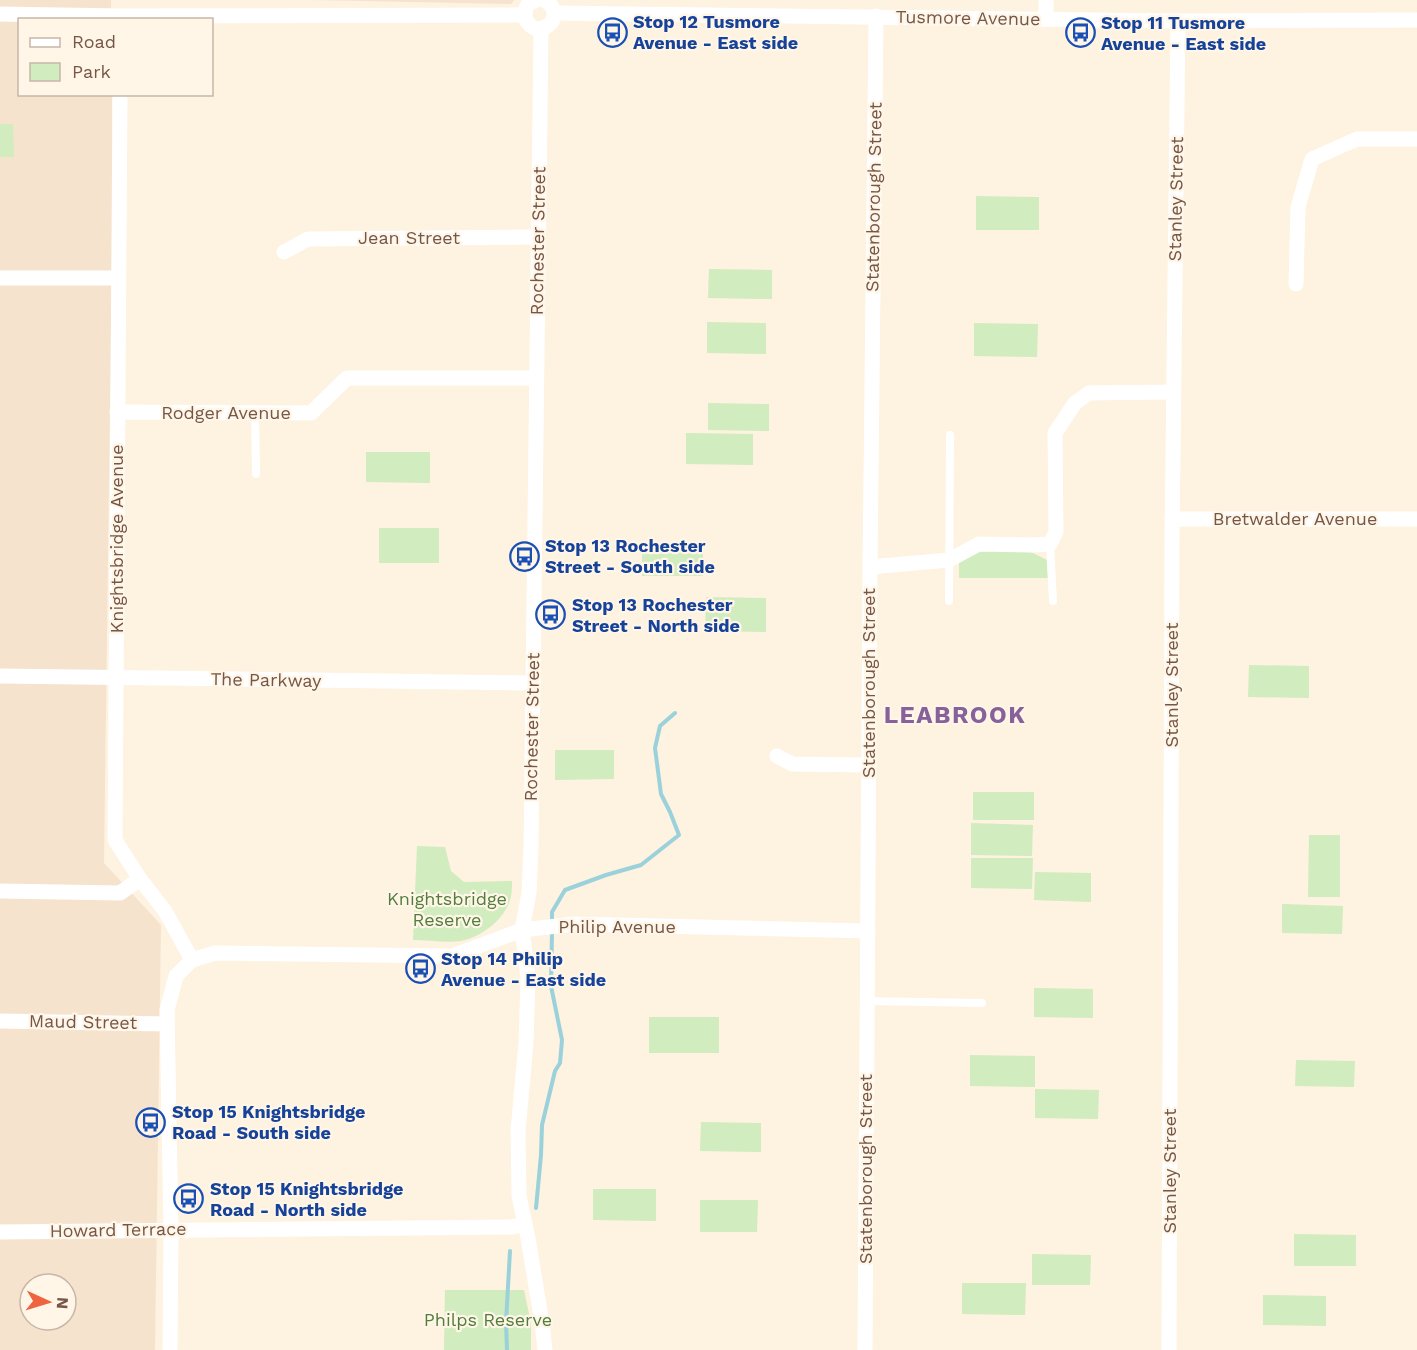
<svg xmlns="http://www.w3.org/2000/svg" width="1417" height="1350" font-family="'Work Sans',sans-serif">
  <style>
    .residential { fill: #f6e3ce; fill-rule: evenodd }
    .green { fill: #d1ecbe }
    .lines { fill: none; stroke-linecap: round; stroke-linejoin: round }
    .stream { stroke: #9ad1da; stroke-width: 4 }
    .service { stroke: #fff; stroke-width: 8 }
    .minor { stroke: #fff; stroke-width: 15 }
    .labels { text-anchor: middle; stroke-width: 4.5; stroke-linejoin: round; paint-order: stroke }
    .street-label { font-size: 18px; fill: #765646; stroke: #fff6e8 }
    .transit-label { font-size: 18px; font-weight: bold; fill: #164399; stroke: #fff6e8; text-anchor: start }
    .park-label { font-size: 18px; fill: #517d3d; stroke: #fff6e8 }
    .district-label { font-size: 24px; font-weight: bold; letter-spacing: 1.5px; fill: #86619a; stroke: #fff6e8 }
  </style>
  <rect width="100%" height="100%" fill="#fef2e0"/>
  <!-- residential -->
  <g class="residential">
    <path d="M0 0H111V19L20 20V94L112 95 113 176 104 863 161 925 155 1350H0ZM30 1284H66V1320H30Z"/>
    <polygon points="311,0 514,0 511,4"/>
  </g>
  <!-- green -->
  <g class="green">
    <polygon points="0,124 13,124 14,157 0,157"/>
    <polygon points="976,196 1039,197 1039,230 976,230"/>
    <polygon points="709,269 772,270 772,299 708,298"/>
    <polygon points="707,322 766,323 766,354 707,353"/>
    <polygon points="974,323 1038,324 1037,357 974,356"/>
    <polygon points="708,403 769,404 769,431 708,430"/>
    <polygon points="686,433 753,434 753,465 686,464"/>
    <polygon points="366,452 430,452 430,483 366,482"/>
    <rect x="379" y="528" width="60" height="35"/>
    <polygon points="642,543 703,544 703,576 642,576"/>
    <polygon points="1025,549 1047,560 1048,578 959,578 959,562 980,550"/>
    <polygon points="706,597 766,598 766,632 705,631"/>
    <polygon points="1249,665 1309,666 1309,698 1248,697"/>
    <polygon points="555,750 614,750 614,779 555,780"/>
    <rect x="973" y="792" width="61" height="28"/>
    <polygon points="971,823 1033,825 1032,856 971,855"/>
    <polygon points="1309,835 1340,835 1340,897 1308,897"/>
    <path d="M417 846 445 847 451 871 464 882 512 881C512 887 512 894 510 900 504 920 481 937 461 941 446 943 428 940 413 940Z"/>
    <polygon points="971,858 1033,858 1032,889 971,888"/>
    <polygon points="1035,872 1091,873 1091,902 1034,900"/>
    <polygon points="1282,904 1343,906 1342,934 1282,933"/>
    <polygon points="1034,988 1093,989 1093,1018 1034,1017"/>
    <rect x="649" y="1017" width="70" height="36"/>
    <polygon points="970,1055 1035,1056 1035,1087 970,1086"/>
    <polygon points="1296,1060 1355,1061 1354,1087 1295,1086"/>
    <polygon points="1035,1089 1099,1090 1098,1119 1035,1118"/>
    <polygon points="701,1122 761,1123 761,1152 700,1151"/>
    <polygon points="593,1189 656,1189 656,1221 593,1220"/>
    <polygon points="700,1200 758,1200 757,1232 700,1232"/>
    <polygon points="1294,1234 1356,1235 1356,1266 1294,1266"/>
    <polygon points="1032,1254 1091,1255 1090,1285 1032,1285"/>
    <polygon points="962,1283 1026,1283 1025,1315 962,1314"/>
    <polygon points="445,1290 524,1290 531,1324 531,1350 444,1350"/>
    <polygon points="1263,1295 1326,1296 1326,1326 1263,1325"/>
  </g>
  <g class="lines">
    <!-- stream -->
    <g class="stream">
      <polyline points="552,924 552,912 565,890 606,875 641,865 679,835 670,812 661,794 655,748 660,726 675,713"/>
      <polyline points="536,1208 541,1155 542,1125 555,1071 560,1063 562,1040 551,986 552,932"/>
      <polyline points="507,1350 506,1322 510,1251"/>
    </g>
    <!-- service -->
    <g class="service">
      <polyline points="255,413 256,474"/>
      <polyline points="1050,544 1053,601"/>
      <polyline points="949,601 950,435"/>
      <polyline points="867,1001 982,1003"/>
    </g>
    <!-- minor -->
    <g class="minor">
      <path d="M536 0 528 4C525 10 523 17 528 23 542 41 569 13 544 0"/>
      <polyline points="1046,0 1046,18"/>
      <polyline points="554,13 1178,21 1417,20"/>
      <polyline points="0,14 120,16 525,15"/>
      <polyline points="541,29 531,847 529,893 522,930 528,978 526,1043 518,1131 519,1196 528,1238 542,1323 545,1350"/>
      <polyline points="120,94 115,840 140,879 165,911 192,960"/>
      <polyline points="284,252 308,239 537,237"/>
      <polyline points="0,278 118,278"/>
      <polyline points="1296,284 1298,207 1312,159 1357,139 1417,139"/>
      <polyline points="117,412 311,413 347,378 536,378"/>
      <polyline points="1172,519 1417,519"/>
      <polyline points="870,567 949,560 979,544 1033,545 1050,544 1056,532 1055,433 1075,403 1089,393 1174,392"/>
      <polyline points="0,676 533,683"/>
      <polyline points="777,756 792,764 869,765"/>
      <polyline points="0,891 120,893 140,879"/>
      <polyline points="0,1021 167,1024"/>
      <polyline points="0,1232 512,1227 524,1224"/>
      <polyline points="170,1350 171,1230 167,1010 176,976 192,960 215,953 452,956 522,930 575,924 868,931"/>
      <polyline points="865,1350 870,567 876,16"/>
      <polyline points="1169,1350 1172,542 1178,21"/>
    </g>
  </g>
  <!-- icons -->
  <defs>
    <symbol id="bus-ring" viewBox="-11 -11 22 22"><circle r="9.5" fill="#fff6e8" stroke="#1a4fb4" stroke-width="1.5"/><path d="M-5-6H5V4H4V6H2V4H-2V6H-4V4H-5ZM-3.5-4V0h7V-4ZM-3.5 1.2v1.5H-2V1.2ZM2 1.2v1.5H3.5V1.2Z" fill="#1a4fb4"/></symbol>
  </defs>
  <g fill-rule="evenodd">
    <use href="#bus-ring" x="596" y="16" width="33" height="33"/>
    <use href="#bus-ring" x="1064" y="16" width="33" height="33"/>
    <use href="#bus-ring" x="508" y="540" width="33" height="33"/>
    <use href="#bus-ring" x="534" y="598" width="33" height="33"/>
    <use href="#bus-ring" x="404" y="952" width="33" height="33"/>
    <use href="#bus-ring" x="134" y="1106" width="33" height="33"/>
    <use href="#bus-ring" x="172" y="1182" width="33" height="33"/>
  </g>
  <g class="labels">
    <!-- street labels -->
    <g class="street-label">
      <text transform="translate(968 18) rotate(1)" y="6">Tusmore Avenue</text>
      <text transform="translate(874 197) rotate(-89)" y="6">Statenborough Street</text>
      <text transform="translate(1176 199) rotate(-89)" y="6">Stanley Street</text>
      <text x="409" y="244">Jean Street</text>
      <text transform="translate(538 241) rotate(-89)" y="6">Rochester Street</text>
      <text x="226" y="419">Rodger Avenue</text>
      <text x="1295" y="525">Bretwalder Avenue</text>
      <text transform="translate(117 539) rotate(-90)" y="6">Knightsbridge Avenue</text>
      <text transform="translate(266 680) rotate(1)" y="6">The Parkway</text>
      <text transform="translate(869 683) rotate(-90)" y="6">Statenborough Street</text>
      <text transform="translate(1172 685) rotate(-90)" y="6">Stanley Street</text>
      <text transform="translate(532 727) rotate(-89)" y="6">Rochester Street</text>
      <text x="617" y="933">Philip Avenue</text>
      <text transform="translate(83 1022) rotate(1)" y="6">Maud Street</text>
      <text transform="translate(866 1169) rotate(-90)" y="6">Statenborough Street</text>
      <text transform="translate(1170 1171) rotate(-90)" y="6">Stanley Street</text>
      <text transform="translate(118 1230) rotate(-1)" y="6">Howard Terrace</text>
    </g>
    <!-- transit labels -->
    <g class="transit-label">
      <text x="633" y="28">Stop 12 Tusmore<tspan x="633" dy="21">Avenue - East side</tspan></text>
      <text x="1101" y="29">Stop 11 Tusmore<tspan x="1101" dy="21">Avenue - East side</tspan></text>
      <text x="545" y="552">Stop 13 Rochester<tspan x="545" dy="21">Street - South side</tspan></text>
      <text x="572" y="611">Stop 13 Rochester<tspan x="572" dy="21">Street - North side</tspan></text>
      <text x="441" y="965">Stop 14 Philip<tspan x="441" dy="21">Avenue - East side</tspan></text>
      <text x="172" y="1118">Stop 15 Knightsbridge<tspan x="172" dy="21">Road - South side</tspan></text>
      <text x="210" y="1195">Stop 15 Knightsbridge<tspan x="210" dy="21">Road - North side</tspan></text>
    </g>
    <!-- park labels -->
    <g class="park-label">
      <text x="447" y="905">Knightsbridge<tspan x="447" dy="21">Reserve</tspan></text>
      <text x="488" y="1326">Philps Reserve</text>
    </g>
    <!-- district labels -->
    <g class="district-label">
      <text x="955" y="723">LEABROOK</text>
    </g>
  </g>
  <!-- legend -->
  <rect x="18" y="18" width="195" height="78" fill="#fff6e8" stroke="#c8b6a7" stroke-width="1.5"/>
  <rect x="30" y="38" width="30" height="9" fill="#ffffff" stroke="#c8b6a7" stroke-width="1.5"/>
  <text x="72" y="48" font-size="18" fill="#765646">Road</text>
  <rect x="30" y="63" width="30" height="18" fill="#d1ecbe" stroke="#c8b6a7" stroke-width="1.5"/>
  <text x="72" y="78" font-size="18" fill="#765646">Park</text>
  <!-- north arrow -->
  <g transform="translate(48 1302) rotate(94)"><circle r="28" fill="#fff6e8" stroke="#c8b6a7" stroke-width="1.5"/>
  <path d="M0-4.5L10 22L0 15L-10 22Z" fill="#ef633e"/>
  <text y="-9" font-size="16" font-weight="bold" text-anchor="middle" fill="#765646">N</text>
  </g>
</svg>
